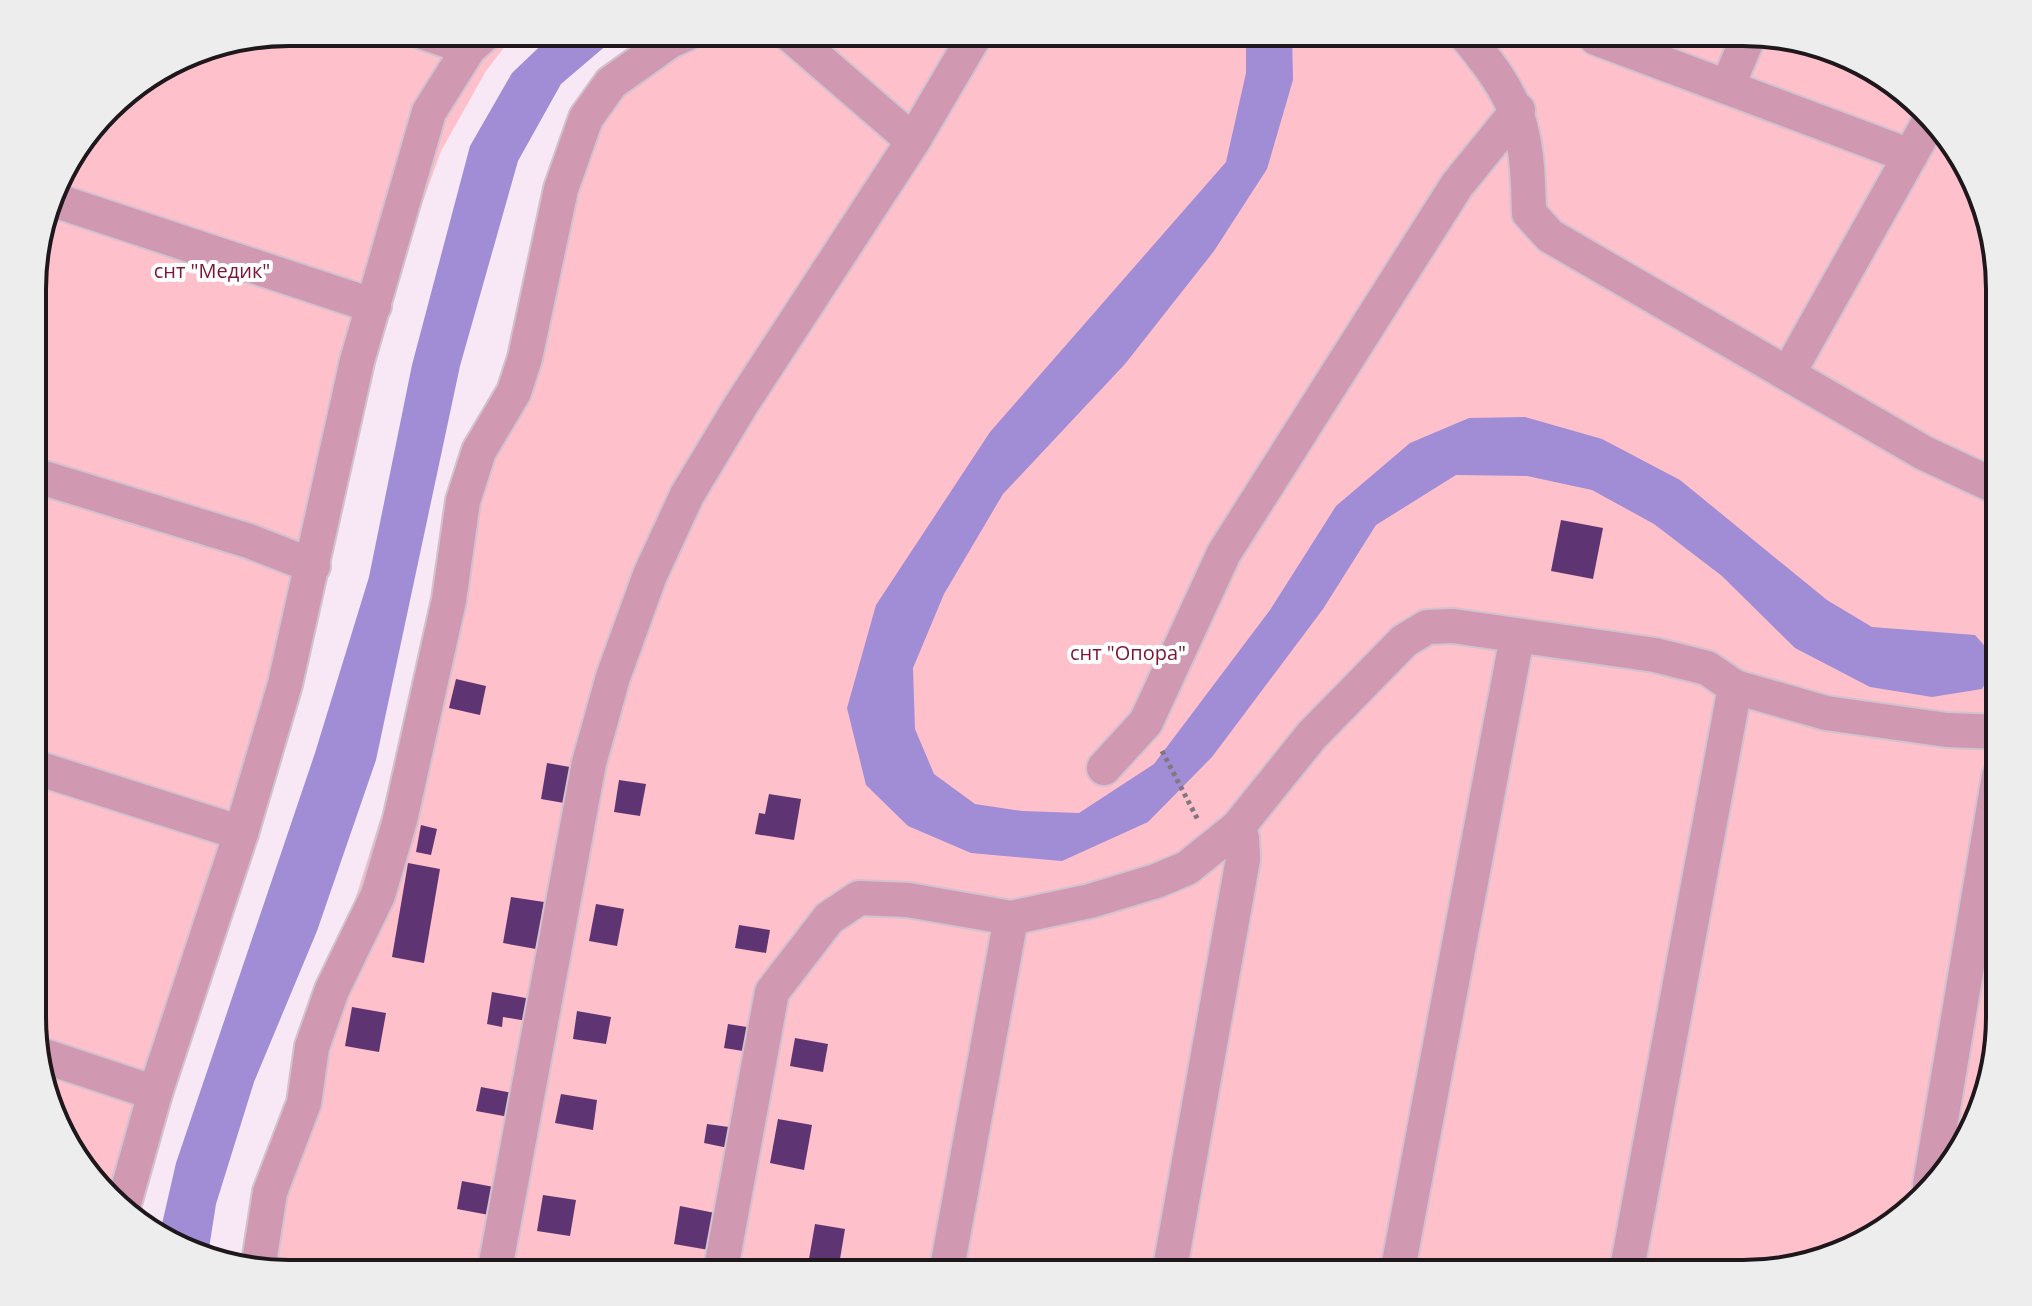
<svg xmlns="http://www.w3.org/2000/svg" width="2032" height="1306" font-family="'Open Sans',sans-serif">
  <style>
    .green { fill: #fec1cb }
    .water { fill: #a08dd6 }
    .building { fill: #5e3572 }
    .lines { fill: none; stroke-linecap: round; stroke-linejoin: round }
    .minor-casing { stroke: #d1c2ce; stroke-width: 38 }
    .path { stroke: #827781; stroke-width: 5; stroke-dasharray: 4 4; stroke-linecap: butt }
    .minor { stroke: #d198b2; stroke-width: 34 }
    .labels { text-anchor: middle; stroke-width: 8; stroke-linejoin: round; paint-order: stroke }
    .park-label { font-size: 20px; fill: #7c1536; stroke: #fff }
    .rim { fill: none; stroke: #1e181d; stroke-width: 4 }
  </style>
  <rect width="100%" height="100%" fill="#f8e7f5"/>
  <!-- green -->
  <g class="green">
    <polygon points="289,32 516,32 486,71 441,151 382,316 253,831 136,1220 67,1146 34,1050 34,256 59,175 119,96 191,51"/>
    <polygon points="692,32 1744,32 1825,45 1886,76 1966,161 1999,272 1999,1034 1956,1160 1871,1240 1760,1273 288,1274 256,1269 327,989 514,392 598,101"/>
  </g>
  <!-- water -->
  <g class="water">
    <polygon points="555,32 622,32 561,84 518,161 460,366 376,760 317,931 254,1082 216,1204 207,1261 159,1237 176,1163 315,753 369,577 412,365 470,146 512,73"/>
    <polygon points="1246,32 1292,32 1293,80 1267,169 1214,251 1125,364 1003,494 944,594 913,668 915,729 934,774 975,804 1022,811 1079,813 1154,764 1270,610 1336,506 1410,443 1469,418 1525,417 1602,439 1680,480 1827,600 1872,627 1975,635 1998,661 1982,689 1932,697 1870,687 1795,648 1722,576 1654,524 1592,490 1527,476 1456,475 1376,525 1323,609 1212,757 1148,822 1062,861 971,853 908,826 866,785 847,708 876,605 990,432 1226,162 1246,73"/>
  </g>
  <!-- building -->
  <g class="building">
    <polygon points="1561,520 1603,528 1593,579 1551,571"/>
    <polygon points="456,679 486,686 480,715 449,708"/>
    <polygon points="547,763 570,767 564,803 541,799"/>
    <polygon points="619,780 646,784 640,816 614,812"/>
    <polygon points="769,794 801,799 794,840 755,834 759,813 765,814"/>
    <polygon points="421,825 437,829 431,855 416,852"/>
    <polygon points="408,863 440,869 424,963 392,957"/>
    <polygon points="511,897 544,902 536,949 503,943"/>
    <polygon points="596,904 624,909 617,946 589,941"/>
    <polygon points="739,925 770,930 766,953 735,948"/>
    <polygon points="492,992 531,999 527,1021 503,1017 502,1027 487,1024"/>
    <polygon points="352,1007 386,1013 379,1052 345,1046"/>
    <polygon points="577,1011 611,1017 606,1044 573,1039"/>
    <polygon points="728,1024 747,1027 743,1051 724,1048"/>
    <polygon points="795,1038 828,1044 823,1072 790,1066"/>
    <polygon points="481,1087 513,1093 509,1117 476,1111"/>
    <polygon points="561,1094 597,1100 593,1130 555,1123"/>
    <polygon points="778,1119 812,1125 804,1170 770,1163"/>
    <polygon points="707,1124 736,1128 733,1149 704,1143"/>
    <polygon points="462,1181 494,1187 489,1215 457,1209"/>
    <polygon points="543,1195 576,1200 570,1236 537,1231"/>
    <polygon points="680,1206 715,1213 709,1250 674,1244"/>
    <polygon points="815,1224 845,1229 839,1265 809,1259"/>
  </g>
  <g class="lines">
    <defs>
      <g id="minor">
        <polyline points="422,32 469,48"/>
        <polyline points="787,32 913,141"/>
        <path d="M1463 32C1520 101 1527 123 1529 213L1550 236 1924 453 1999 488"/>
        <polyline points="1596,38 1910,156"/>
        <polyline points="1728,85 1750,33"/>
        <polyline points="51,199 374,306"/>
        <polyline points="1788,374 1929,122"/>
        <polyline points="34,475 249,541 313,566"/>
        <polyline points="34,767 241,833"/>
        <polyline points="1104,768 1146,722 1224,553 1457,185 1518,110"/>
        <polyline points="35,1053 155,1093"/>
        <polyline points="1930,1185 1999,776"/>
        <polyline points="123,1207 155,1093 241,833 285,684 357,361 429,112 469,48 487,32"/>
        <polyline points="258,1269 270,1192 304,1103 312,1047 332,990 378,895 400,820 449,600 463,501 479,451 514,392 525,358 561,189 586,118 611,83 670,41 690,32"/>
        <polyline points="494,1274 589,763 613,677 650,575 687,495 741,405 913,141 977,32"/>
        <polyline points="720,1274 772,992 829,918 859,898 908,900 1011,918 1090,901 1156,881 1187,868 1238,827 1312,735 1404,641 1427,627 1453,626 1655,655 1707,668 1735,687 1826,713 1947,730 1999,732"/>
        <polyline points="946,1274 1011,918"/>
        <polyline points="1169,1274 1243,859 1242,838 1238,827"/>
        <polyline points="1397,1274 1517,637"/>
        <polyline points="1626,1274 1735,687"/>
      </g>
    </defs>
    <!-- minor casing -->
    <use href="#minor" class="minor-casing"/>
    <!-- path -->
    <polyline class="path" points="1162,751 1198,820"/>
    <!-- minor -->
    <use href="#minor" class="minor"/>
  </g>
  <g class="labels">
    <!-- park labels -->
    <g class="park-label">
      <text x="212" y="278">снт "Медик"</text>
      <text x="1128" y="660">снт "Опора"</text>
    </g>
  </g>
  <!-- crop -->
  <path d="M0 0H2032V1306H0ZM289 46H1743A243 243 0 0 1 1986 289V1017A243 243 0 0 1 1743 1260H289A243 243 0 0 1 46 1017V289A243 243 0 0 1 289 46Z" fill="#ededed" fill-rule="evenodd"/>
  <path class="rim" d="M289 46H1743A243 243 0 0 1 1986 289V1017A243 243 0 0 1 1743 1260H289A243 243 0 0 1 46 1017V289A243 243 0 0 1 289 46Z"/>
</svg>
